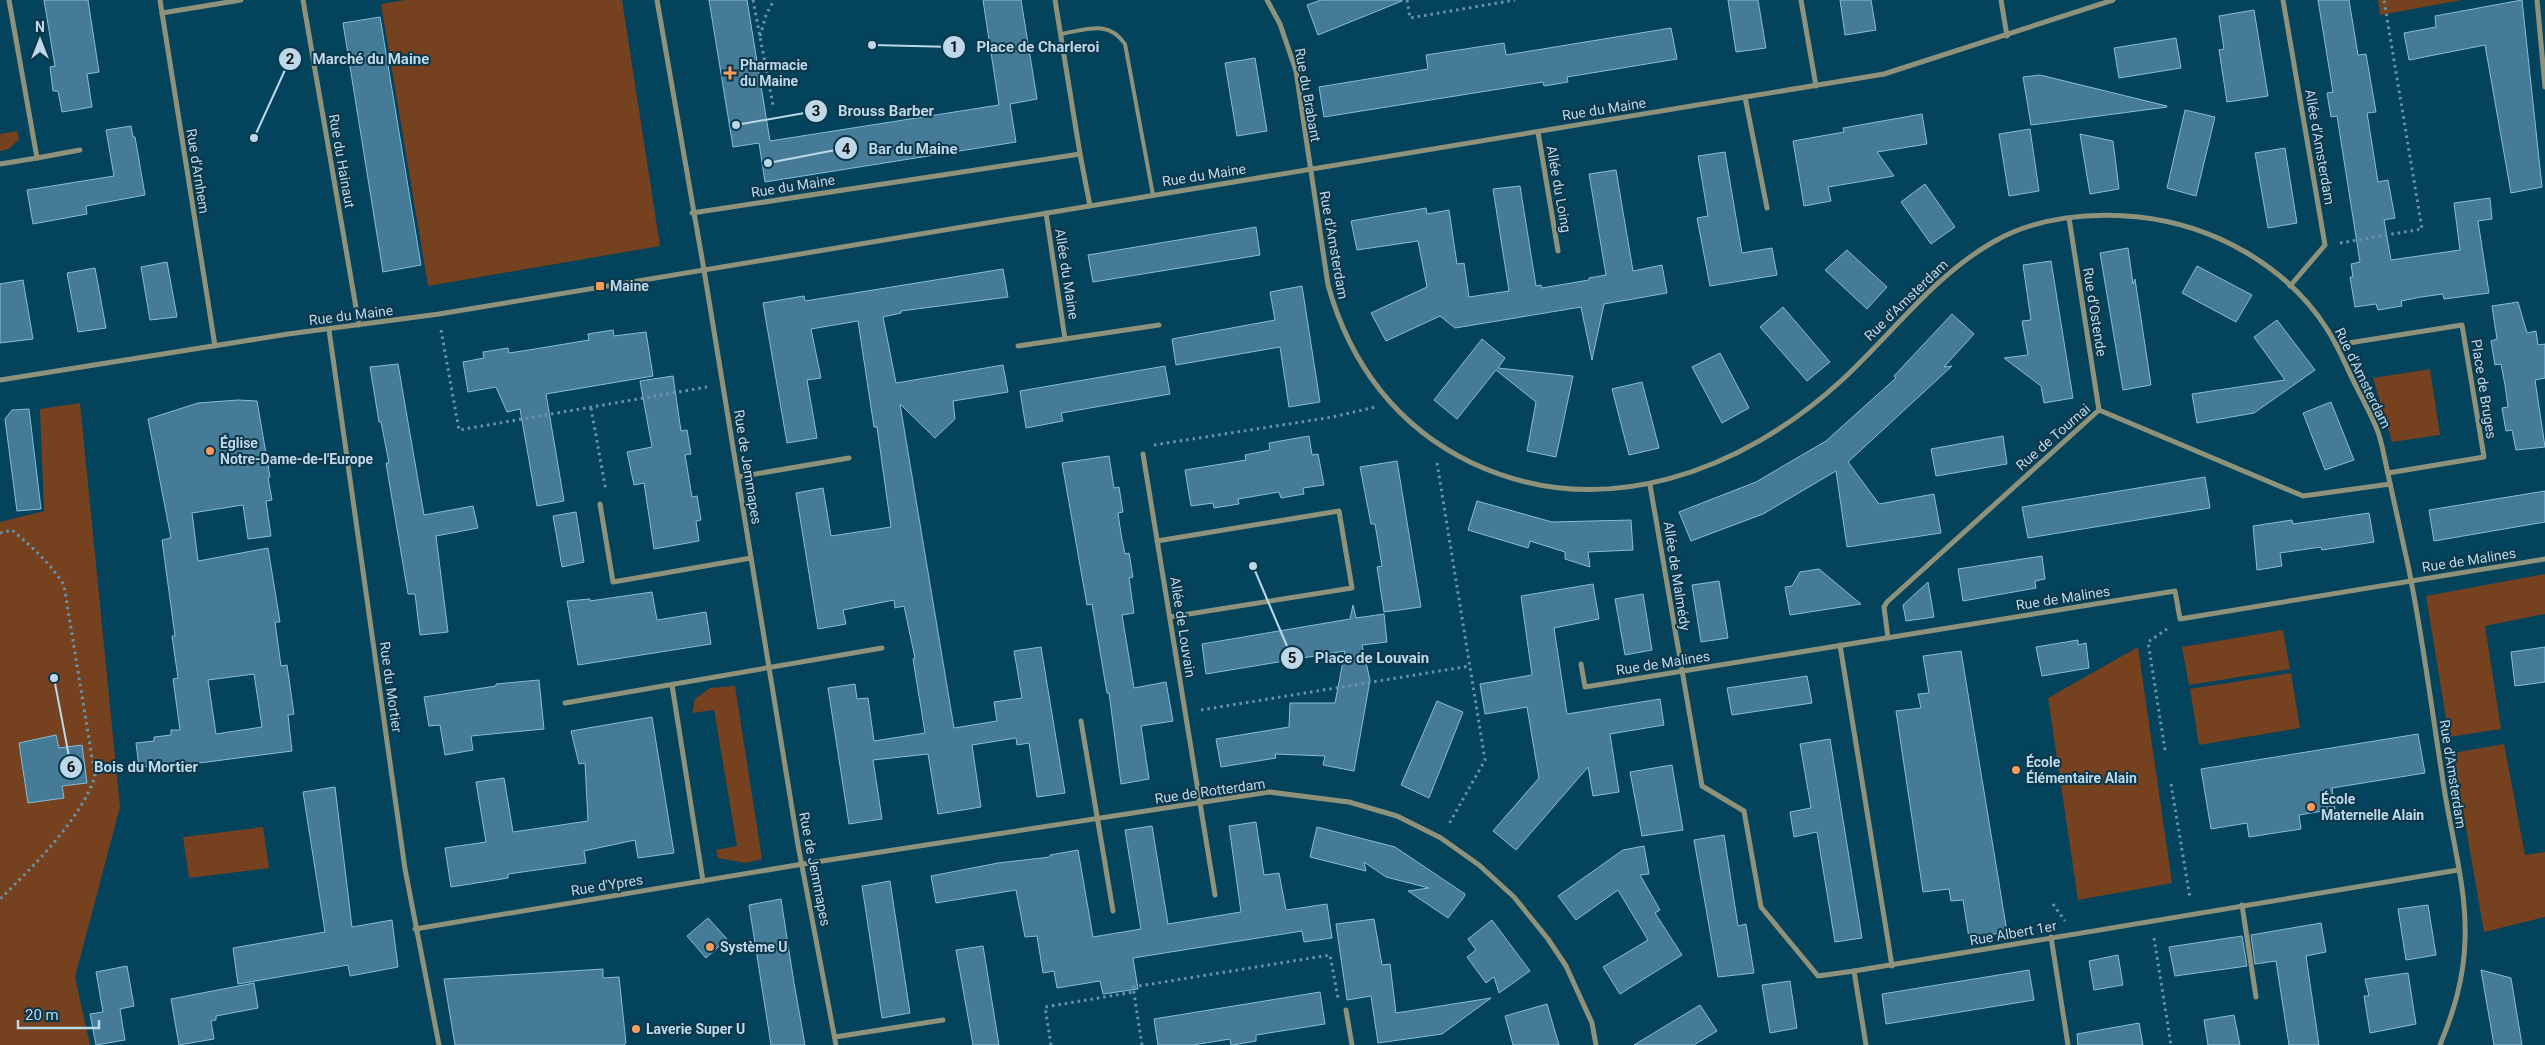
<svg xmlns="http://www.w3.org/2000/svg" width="2545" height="1045" font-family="Roboto,sans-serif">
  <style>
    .green { fill: #75411e }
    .building { fill: #457b97; stroke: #86bddb; fill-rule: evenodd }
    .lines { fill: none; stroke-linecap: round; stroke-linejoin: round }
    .path { stroke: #6994a8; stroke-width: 3; stroke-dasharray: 2.5 4; stroke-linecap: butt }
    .service { stroke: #8f927b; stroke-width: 4 }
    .minor { stroke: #8f927b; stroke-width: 5 }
    .poi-dot { fill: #fe9b59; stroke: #0c374b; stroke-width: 2 }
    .labels { text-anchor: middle; stroke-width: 4; stroke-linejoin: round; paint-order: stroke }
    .poi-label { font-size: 14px; font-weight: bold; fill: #bdd8e8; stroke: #0c374b; text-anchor: start }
    .street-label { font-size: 14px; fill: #bdd8e8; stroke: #0c374b }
    .leader { fill: none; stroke: #bdd8e8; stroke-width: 2 }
    .callout-dot { fill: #bdd8e8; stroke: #0c374b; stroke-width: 2 }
    .mark-label { font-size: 15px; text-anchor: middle; font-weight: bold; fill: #111 }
    .callout-label { font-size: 15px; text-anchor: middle; font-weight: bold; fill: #bdd8e8; stroke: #0c374b; stroke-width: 4; stroke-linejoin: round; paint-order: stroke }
  </style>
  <rect width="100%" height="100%" fill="#04435c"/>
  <!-- green -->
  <g class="green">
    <polygon points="405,0 622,0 660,246 428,286 381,4"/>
    <polygon points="2378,0 2462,0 2380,15"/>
    <polygon points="17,131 19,139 9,149 0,151 0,134"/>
    <polygon points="2430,369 2440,435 2392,442 2373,378"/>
    <polygon points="80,403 120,807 75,977 90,1045 0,1045 0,522 44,511 40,409"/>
    <polygon points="2545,574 2545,614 2485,626 2501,729 2449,737 2426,596"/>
    <polygon points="2283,630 2290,669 2189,685 2182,647"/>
    <polygon points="2138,647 2172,883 2078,900 2048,698"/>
    <polygon points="2291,673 2300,728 2199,745 2190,689"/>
    <polygon points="735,686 762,859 746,863 718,858 716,850 737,846 714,710 692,713 695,699 710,688"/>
    <polygon points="2504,744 2525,855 2545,852 2545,917 2484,932 2453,753"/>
    <polygon points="263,827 269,868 189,878 183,837"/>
  </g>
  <!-- building -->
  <g class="building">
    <polygon points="44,0 88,0 99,72 87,74 92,107 62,112 58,91 53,91 50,67 55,66"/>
    <polygon points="709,0 747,0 770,141 999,105 983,0 1021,0 1037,99 1010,104 1016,142 765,182 759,143 733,147"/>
    <polygon points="1321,0 1402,0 1402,1 1318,35 1307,5"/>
    <polygon points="1728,0 1758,0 1766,48 1736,52"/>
    <polygon points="1840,0 1871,0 1876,30 1845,35"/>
    <polygon points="2318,0 2349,0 2358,55 2366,54 2376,112 2367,113 2378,182 2388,180 2395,218 2384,220 2391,260 2460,250 2454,203 2490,198 2492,219 2478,221 2489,293 2444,299 2443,294 2421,297 2401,301 2402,306 2378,310 2376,304 2355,307 2350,277 2353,277 2351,264 2360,262 2337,116 2331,117 2327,93 2333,92"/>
    <polygon points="2522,0 2542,187 2511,193 2485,45 2409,60 2404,33 2436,27 2435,16"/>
    <polygon points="2254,10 2268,96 2227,102 2219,50 2224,49 2219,16"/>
    <polygon points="380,17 421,265 383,272 343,23"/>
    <polygon points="1671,28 1677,59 1567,77 1568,82 1544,86 1543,82 1324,117 1319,87 1428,69 1426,55 1504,43 1506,55"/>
    <polygon points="2176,38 2181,68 2119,78 2114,48"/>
    <polygon points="1255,58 1267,131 1237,136 1225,63"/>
    <polygon points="2040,75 2167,106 2167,107 2031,125 2023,77"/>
    <polygon points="2185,110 2215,117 2196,196 2167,188"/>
    <polygon points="1922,114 1927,144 1877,152 1894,176 1828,187 1831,201 1804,206 1793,141 1844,132 1843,128"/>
    <polygon points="131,126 133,137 135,137 145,195 86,206 87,214 33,224 27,190 114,176 106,130"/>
    <polygon points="2030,129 2039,191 2009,196 1999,134"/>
    <polygon points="2080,134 2113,141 2119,189 2090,194"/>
    <polygon points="2285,148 2297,223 2268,228 2255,153"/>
    <polygon points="1725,152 1742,253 1772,248 1777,275 1710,286 1697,218 1708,216 1698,156"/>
    <polygon points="1616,170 1633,271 1662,265 1667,293 1604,304 1592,360 1581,307 1455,328 1440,316 1386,341 1371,313 1427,287 1418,241 1357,250 1351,221 1426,208 1427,214 1449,210 1457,264 1464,263 1469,297 1509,291 1493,189 1520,186 1536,286 1541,285 1542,288 1589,280 1589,278 1606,275 1589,174"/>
    <polygon points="1925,184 1955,227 1931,244 1901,202"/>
    <polygon points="1256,227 1260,255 1093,282 1088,255"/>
    <polygon points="2128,248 2133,284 2135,279 2151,385 2123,390 2100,253"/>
    <polygon points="1847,250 1887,287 1867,309 1825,270"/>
    <polygon points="2051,261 2073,398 2044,403 2041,386 2004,358 2028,355 2022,321 2031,320 2023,265"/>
    <polygon points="167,262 177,317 150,320 141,267"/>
    <polygon points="2197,266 2252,295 2236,322 2182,293"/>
    <polygon points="95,268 106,328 78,332 67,273"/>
    <polygon points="1003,269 1008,297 901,311 901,313 883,317 896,383 1003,365 1008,392 953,401 955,419 935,438 900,404 954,728 997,721 994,702 1022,698 1014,651 1041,647 1065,793 1037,797 1029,743 1017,745 1016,738 972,745 981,807 938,814 928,754 873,760 882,819 849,824 828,688 855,684 857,699 868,698 874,741 925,733 913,659 915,658 904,606 895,608 894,600 843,610 846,624 818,629 796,493 823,488 831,536 891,527 877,427 874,427 858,321 811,329 821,378 807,380 817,438 787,443 763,303 804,296 805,301"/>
    <polygon points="23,280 33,339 0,343 0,284"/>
    <polygon points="1302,286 1320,402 1289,407 1280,347 1176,365 1172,339 1275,320 1270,292"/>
    <polygon points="2518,302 2527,333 2536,331 2538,345 2545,344 2545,378 2535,380 2545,447 2516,450 2512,430 2506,431 2502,408 2508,407 2505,385 2501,364 2495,365 2491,341 2497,339 2492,306"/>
    <polygon points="1783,307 1830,362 1807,381 1760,327"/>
    <polygon points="1952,314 1974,334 1944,367 1952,366 1848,462 1879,504 1934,494 1941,533 1847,547 1836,471 1763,514 1691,541 1679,512 1756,482 1826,441 1896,378 1894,376"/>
    <polygon points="2277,320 2315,370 2254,413 2197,423 2192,394 2285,380 2254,337"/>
    <polygon points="613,330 614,336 646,332 653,376 546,394 564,501 537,506 520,409 507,412 496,387 468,392 463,362 484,358 483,352 508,348 509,353 529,350 589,340 588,334"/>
    <polygon points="1482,339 1505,358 1498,368 1573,376 1556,457 1527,451 1536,402 1496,370 1457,419 1434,400"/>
    <polygon points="1720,353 1749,408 1722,423 1692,367"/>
    <polygon points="398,364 424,515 473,506 478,528 436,536 448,632 420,635 415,594 408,594 386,463 389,463 381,422 379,422 370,367"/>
    <polygon points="1165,366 1170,394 1061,413 1063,421 1026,428 1020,391"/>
    <polygon points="673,376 681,431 687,430 691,454 685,455 692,497 697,496 701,520 696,521 699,541 654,549 644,483 634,485 627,452 652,447 640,381"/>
    <polygon points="1642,382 1659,448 1629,455 1612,389"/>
    <path d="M238 400 257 401 270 477 268 478 272 500 266 501 271 536 248 539 243 505 192 513 198 561 268 548 280 622H275L281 666 287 665 294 714 288 715 292 751 176 766 139 767 136 743 154 741V737L171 735V730H180L173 679 178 678 172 636H175L162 540 171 538 148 419 198 403ZM254 674 262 727 216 734 208 680Z"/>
    <polygon points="2331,402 2354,460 2325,470 2303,413"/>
    <polygon points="29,409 41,509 17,511 5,419 12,410"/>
    <polygon points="1309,436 1312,455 1318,454 1324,485 1303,488 1304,494 1281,498 1279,492 1238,499 1239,504 1214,508 1213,503 1191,506 1185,470 1246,460 1245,455 1270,450 1269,443"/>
    <polygon points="2003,436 2007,464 1936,476 1931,449"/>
    <polygon points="1109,456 1114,488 1119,487 1123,512 1118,513 1121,534 1125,554 1129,553 1133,577 1129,578 1134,613 1122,615 1134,688 1166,682 1173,721 1141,726 1149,779 1121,784 1109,693 1107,693 1092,604 1087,605 1062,463"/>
    <polygon points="1397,461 1421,607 1384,612 1377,567 1382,566 1375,524 1371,524 1360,467"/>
    <polygon points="2205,477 2210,508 2028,538 2022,507"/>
    <polygon points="2545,491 2545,522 2434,541 2429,510"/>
    <polygon points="1477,501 1552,522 1631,520 1633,550 1588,552 1590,567 1565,559 1565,552 1530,541 1528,548 1468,530"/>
    <polygon points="576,512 584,562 562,567 553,516"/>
    <polygon points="2369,513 2374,542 2322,550 2321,547 2280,553 2282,566 2257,570 2253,526 2292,520 2293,524"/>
    <polygon points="2042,556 2045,579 2035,581 2036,588 1963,601 1958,569"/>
    <polygon points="1819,569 1861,604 1790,615 1785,587 1792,586 1800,572"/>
    <polygon points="1719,581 1728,638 1701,642 1692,585"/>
    <polygon points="1928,582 1934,617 1906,621 1903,605"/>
    <polygon points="1593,584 1599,619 1554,628 1567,714 1660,699 1664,725 1610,734 1619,792 1593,796 1588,767 1516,850 1493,831 1539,778 1527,707 1485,714 1480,684 1532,675 1521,596"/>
    <polygon points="652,592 657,620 706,612 711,644 578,665 567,601 590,599 590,601"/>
    <polygon points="1643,594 1652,650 1625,655 1615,599"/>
    <polygon points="1353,605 1356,618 1384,614 1387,642 1362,645 1370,680 1354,771 1323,765 1325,756 1275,754 1276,758 1221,767 1216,739 1289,727 1290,703 1335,703 1345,651 1206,674 1202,644 1350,619"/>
    <polygon points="2078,640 2078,645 2086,643 2089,668 2042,676 2036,647"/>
    <polygon points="2545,647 2545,682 2515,686 2511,652"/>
    <polygon points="1961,651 2007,932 1969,938 1963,900 1951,901 1949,889 1923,892 1896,711 1921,708 1918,694 1929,693 1923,656"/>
    <polygon points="1807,676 1812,703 1732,715 1727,688"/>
    <polygon points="539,680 544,729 471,736 473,750 445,755 440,725 429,726 424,697 496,686 496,684"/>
    <polygon points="1437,701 1463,712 1429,798 1401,785"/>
    <polygon points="652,717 674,853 638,858 635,840 584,851 586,863 508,874 508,878 451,887 445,848 486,842 476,782 504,778 513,832 588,821 585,763 579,764 571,731"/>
    <polygon points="2418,734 2425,773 2332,788 2335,809 2299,815 2301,829 2249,837 2247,823 2211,829 2201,769"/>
    <polygon points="56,735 59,748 82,745 87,783 62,786 64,798 28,803 19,743"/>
    <polygon points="1830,739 1862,938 1835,942 1817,832 1794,837 1790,812 1811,808 1800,744"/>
    <polygon points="1672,765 1683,830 1642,836 1630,772"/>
    <polygon points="335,787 352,927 392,920 398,967 350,976 348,965 238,984 233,948 325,932 303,792"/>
    <polygon points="1256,822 1264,875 1279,873 1286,910 1327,904 1332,938 1304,942 1302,931 1133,958 1138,989 1103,994 1100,981 1057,988 1054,971 1043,973 1037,936 1025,937 1016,890 936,903 931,876 998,863 1050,857 1050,855 1078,850 1093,937 1141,929 1125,830 1152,826 1168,924 1241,912 1229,826"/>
    <polygon points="1317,827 1395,847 1465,894 1464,897 1448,918 1408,891 1429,888 1386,877 1364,862 1366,871 1310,857"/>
    <polygon points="1724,835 1738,926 1746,924 1754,973 1718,977 1694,840"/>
    <polygon points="1644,846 1649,874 1640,875 1660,910 1655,913 1682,955 1620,994 1603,967 1648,940 1618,890 1576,920 1558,896 1623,850"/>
    <polygon points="890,881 910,1013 882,1018 862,886"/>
    <polygon points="781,899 794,983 805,1045 771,1045 766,1013 749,905"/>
    <polygon points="2428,905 2436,955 2406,960 2398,909"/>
    <polygon points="708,918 727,939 706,958 687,936"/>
    <polygon points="1374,919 1382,965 1390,964 1396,1013 1491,998 1442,1034 1378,1043 1371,996 1347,1000 1336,924"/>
    <polygon points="1492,920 1530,971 1499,993 1494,977 1486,983 1467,957 1476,950 1468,939"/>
    <polygon points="2321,923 2326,952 2306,956 2319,1045 2289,1045 2276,961 2255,964 2251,935"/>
    <polygon points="2242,936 2247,966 2175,976 2169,947"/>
    <polygon points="983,946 999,1045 973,1045 956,950"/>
    <polygon points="2118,955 2123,985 2094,990 2089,961"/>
    <polygon points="127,966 134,1006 120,1009 125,1040 96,1045 90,1014 103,1012 96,972"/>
    <polygon points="603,969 603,978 619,977 626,1043 624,1045 455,1045 444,979"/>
    <polygon points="2029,970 2034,1000 1886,1024 1882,994"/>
    <polygon points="2481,970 2511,978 2522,1045 2494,1045"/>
    <polygon points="2408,973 2416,1024 2370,1033 2364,996 2369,996 2365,979"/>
    <polygon points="1790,981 1797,1028 1770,1033 1762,985"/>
    <polygon points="254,983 258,1008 216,1016 216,1020 211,1021 214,1039 179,1045 171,999"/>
    <polygon points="1320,992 1325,1024 1256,1035 1256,1041 1233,1045 1231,1045 1230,1039 1193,1045 1158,1045 1154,1019"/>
    <polygon points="1547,1004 1559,1045 1513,1045 1505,1016"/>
    <polygon points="1700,1005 1717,1031 1694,1045 1634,1045"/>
    <polygon points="2234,1015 2240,1045 2208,1045 2204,1020"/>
    <polygon points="2139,1023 2143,1045 2078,1045 2077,1034"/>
  </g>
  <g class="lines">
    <!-- path -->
    <g class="path">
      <polyline points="753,0 773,105"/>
      <polyline points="1407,0 1410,18 1515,0"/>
      <polyline points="760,36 766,15 774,0"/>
      <polyline points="2340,243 2422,229 2384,0"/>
      <polyline points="441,330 459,430 707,387"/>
      <polyline points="591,408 606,491"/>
      <polyline points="1154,445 1333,417 1375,407"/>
      <polyline points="1437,463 1485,760 1449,824"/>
      <path d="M0 533 12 530C32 547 50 563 64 585L95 776C82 818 32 868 0 899"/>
      <polyline points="1201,710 1470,666"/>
      <polyline points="2165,750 2148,642 2167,629"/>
      <polyline points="2171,784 2190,898"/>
      <polyline points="2053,904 2065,921"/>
      <polyline points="2154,938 2171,1045"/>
      <polyline points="1051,1045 1045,1007 1134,992"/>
      <polyline points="1142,1045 1133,987 1330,955 1338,998"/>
    </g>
    <!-- service -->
    <path class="service" d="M1061 34C1086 30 1108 19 1125 44L1153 195"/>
    <!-- minor -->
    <g class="minor">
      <polyline points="160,0 215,346"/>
      <polyline points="303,0 359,325"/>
      <polyline points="657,0 704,270 798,845 836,1045"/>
      <polyline points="1055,0 1080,154"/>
      <path d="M1267 0 1280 24 1296 71 1328 285C1350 364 1397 427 1472 463 1602 524 1742 472 1842 380 1893 333 1934 275 1995 241 2037 217 2092 212 2139 217 2213 225 2286 265 2327 329 2338 346 2345 364 2354 382 2362 399 2373 417 2379 435 2383 448 2385 461 2388 474 2395 506 2402 538 2409 570 2424 644 2433 720 2445 794 2453 842 2467 892 2465 940 2464 978 2454 1011 2440 1045"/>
      <polyline points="1801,0 1816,86"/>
      <polyline points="2001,0 2007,36"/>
      <polyline points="2283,0 2325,245 2290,286"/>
      <polyline points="2537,0 2545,87"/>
      <polyline points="162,13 241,0"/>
      <polyline points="1745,97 1767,208"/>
      <polyline points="1538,132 1558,251"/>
      <polyline points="37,158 80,150"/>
      <polyline points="0,164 37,158 9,0"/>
      <polyline points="692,213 1080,154 1090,206"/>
      <polyline points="1046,213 1065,339"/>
      <polyline points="2069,218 2099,410"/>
      <polyline points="329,330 405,869 439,1045"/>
      <polyline points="2336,345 2462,325 2484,457 2388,473"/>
      <polyline points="1018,346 1159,325"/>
      <polyline points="0,380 288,334 439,314 1884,74 2113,0"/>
      <polyline points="1143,454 1215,895"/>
      <polyline points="738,477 849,458"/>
      <polyline points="1650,485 1702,786 1744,811 1761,907 1818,976 1854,971 1866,1045"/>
      <polyline points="600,504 613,582 751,558"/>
      <polyline points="1157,541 1339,511 1352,588 1170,617"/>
      <polyline points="1888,638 1884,607 1887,602 2099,410 2303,496 2390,484"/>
      <polyline points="1840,645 1892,966"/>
      <polyline points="1581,664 1585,687 2175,591 2180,619 2545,559"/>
      <polyline points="672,685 703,881"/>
      <polyline points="565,703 882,648"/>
      <polyline points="1081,721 1113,911"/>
      <polyline points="2242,905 2256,997"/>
      <polyline points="415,929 803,864 1269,792 1349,802 1397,816 1441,838 1479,865 1514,897 1548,939 1566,966 1592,1023 1596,1045"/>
      <polyline points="2051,937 2068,1045"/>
      <polyline points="1854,971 2458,870"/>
      <polyline points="1346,1010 1352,1045"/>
      <polyline points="835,1037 943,1020"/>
    </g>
  </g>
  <!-- markers -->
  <g class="poi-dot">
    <path d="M727.5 65.5h5v5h5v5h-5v5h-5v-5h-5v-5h5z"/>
    <rect x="595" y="281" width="10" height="10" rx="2.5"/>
    <circle cx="210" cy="451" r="5"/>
    <circle cx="2016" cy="770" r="5"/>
    <circle cx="2311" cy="807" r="5"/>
    <circle cx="710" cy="947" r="5"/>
    <circle cx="636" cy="1029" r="5"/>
  </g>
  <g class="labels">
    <!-- poi labels -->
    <g class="poi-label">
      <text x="740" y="70">Pharmacie<tspan x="740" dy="16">du Maine</tspan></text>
      <text x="610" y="291">Maine</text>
      <text x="220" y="448">Église<tspan x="220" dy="16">Notre-Dame-de-l'Europe</tspan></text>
      <text x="2026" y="767">École<tspan x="2026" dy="16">Élémentaire Alain</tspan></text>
      <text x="2321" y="804">École<tspan x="2321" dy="16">Maternelle Alain</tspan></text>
      <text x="720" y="952">Système U</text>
      <text x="646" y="1034">Laverie Super U</text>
    </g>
    <!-- street labels -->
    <g class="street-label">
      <text transform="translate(1308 95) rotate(80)" y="5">Rue du Brabant</text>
      <text transform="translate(1604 109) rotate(-9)" y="5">Rue du Maine</text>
      <text transform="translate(2320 147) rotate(80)" y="5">Allée d'Amsterdam</text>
      <text transform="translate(342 161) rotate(80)" y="5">Rue du Hainaut</text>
      <text transform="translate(198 171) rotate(81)" y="5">Rue d'Arnhem</text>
      <text transform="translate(1204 175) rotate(-9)" y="5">Rue du Maine</text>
      <text transform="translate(793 186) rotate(-9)" y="5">Rue du Maine</text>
      <text transform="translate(1559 189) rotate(80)" y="5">Allée du Loing</text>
      <text transform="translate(1334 245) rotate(80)" y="5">Rue d'Amsterdam</text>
      <text transform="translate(1067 274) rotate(81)" y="5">Allée du Maine</text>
      <text transform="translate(1906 300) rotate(-44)" y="5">Rue d'Amsterdam</text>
      <text transform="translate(2095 312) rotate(81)" y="5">Rue d'Ostende</text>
      <text transform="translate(351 315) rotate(-7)" y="5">Rue du Maine</text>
      <text transform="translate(2363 378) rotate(64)" y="5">Rue d'Amsterdam</text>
      <text transform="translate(2484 389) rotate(81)" y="5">Place de Bruges</text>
      <text transform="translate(2053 437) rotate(-41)" y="5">Rue de Tournai</text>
      <text transform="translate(748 467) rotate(81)" y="5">Rue de Jemmapes</text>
      <text transform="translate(2469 560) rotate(-9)" y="5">Rue de Malines</text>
      <text transform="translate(1677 576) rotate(81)" y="5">Allée de Malmédy</text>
      <text transform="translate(2063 598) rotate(-9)" y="5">Rue de Malines</text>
      <text transform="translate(1183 627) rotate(81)" y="5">Allée de Louvain</text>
      <text transform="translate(1663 663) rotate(-9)" y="5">Rue de Malines</text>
      <text transform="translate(391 687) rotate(82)" y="5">Rue du Mortier</text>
      <text transform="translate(2453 774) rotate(81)" y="5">Rue d'Amsterdam</text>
      <text transform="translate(1210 791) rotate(-8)" y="5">Rue de Rotterdam</text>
      <text transform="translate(815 869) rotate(79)" y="5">Rue de Jemmapes</text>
      <text transform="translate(607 885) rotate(-9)" y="5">Rue d'Ypres</text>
      <text transform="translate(2013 933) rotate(-10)" y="5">Rue Albert 1er</text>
    </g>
  </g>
  <!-- callouts -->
  <path class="leader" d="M872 45L954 47M254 138L290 59M736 125L816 111M768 163L846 148M1253 566L1292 658M54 678L71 767"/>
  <g class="callout-dot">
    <circle cx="872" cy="45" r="5"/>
    <circle cx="254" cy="138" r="5"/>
    <circle cx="736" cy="125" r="5"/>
    <circle cx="768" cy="163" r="5"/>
    <circle cx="1253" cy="566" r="5"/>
    <circle cx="54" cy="678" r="5"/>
    <circle cx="954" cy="47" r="12"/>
    <circle cx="290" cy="59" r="12"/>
    <circle cx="816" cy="111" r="12"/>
    <circle cx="846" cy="148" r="12"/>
    <circle cx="1292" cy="658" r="12"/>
    <circle cx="71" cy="767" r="12"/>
  </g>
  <g class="mark-label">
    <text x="954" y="52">1</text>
    <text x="290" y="64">2</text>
    <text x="816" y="116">3</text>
    <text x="846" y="154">4</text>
    <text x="1292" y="663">5</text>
    <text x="71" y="772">6</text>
  </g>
  <g class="callout-label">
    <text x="1038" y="52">Place de Charleroi</text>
    <text x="371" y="64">Marché du Maine</text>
    <text x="886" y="116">Brouss Barber</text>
    <text x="913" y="154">Bar du Maine</text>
    <text x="1372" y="663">Place de Louvain</text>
    <text x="146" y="772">Bois du Mortier</text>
  </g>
  <!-- north arrow -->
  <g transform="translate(40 40)" stroke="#0c374b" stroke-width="4" paint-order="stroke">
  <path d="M0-4L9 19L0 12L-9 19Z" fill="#bdd8e8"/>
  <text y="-8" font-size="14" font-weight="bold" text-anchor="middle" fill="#bdd8e8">N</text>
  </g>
  <!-- scale -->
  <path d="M18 1020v8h81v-8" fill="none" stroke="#bdd8e8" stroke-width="2.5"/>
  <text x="25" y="1020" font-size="15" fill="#bdd8e8" stroke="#0c374b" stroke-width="4" paint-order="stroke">20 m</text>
</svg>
